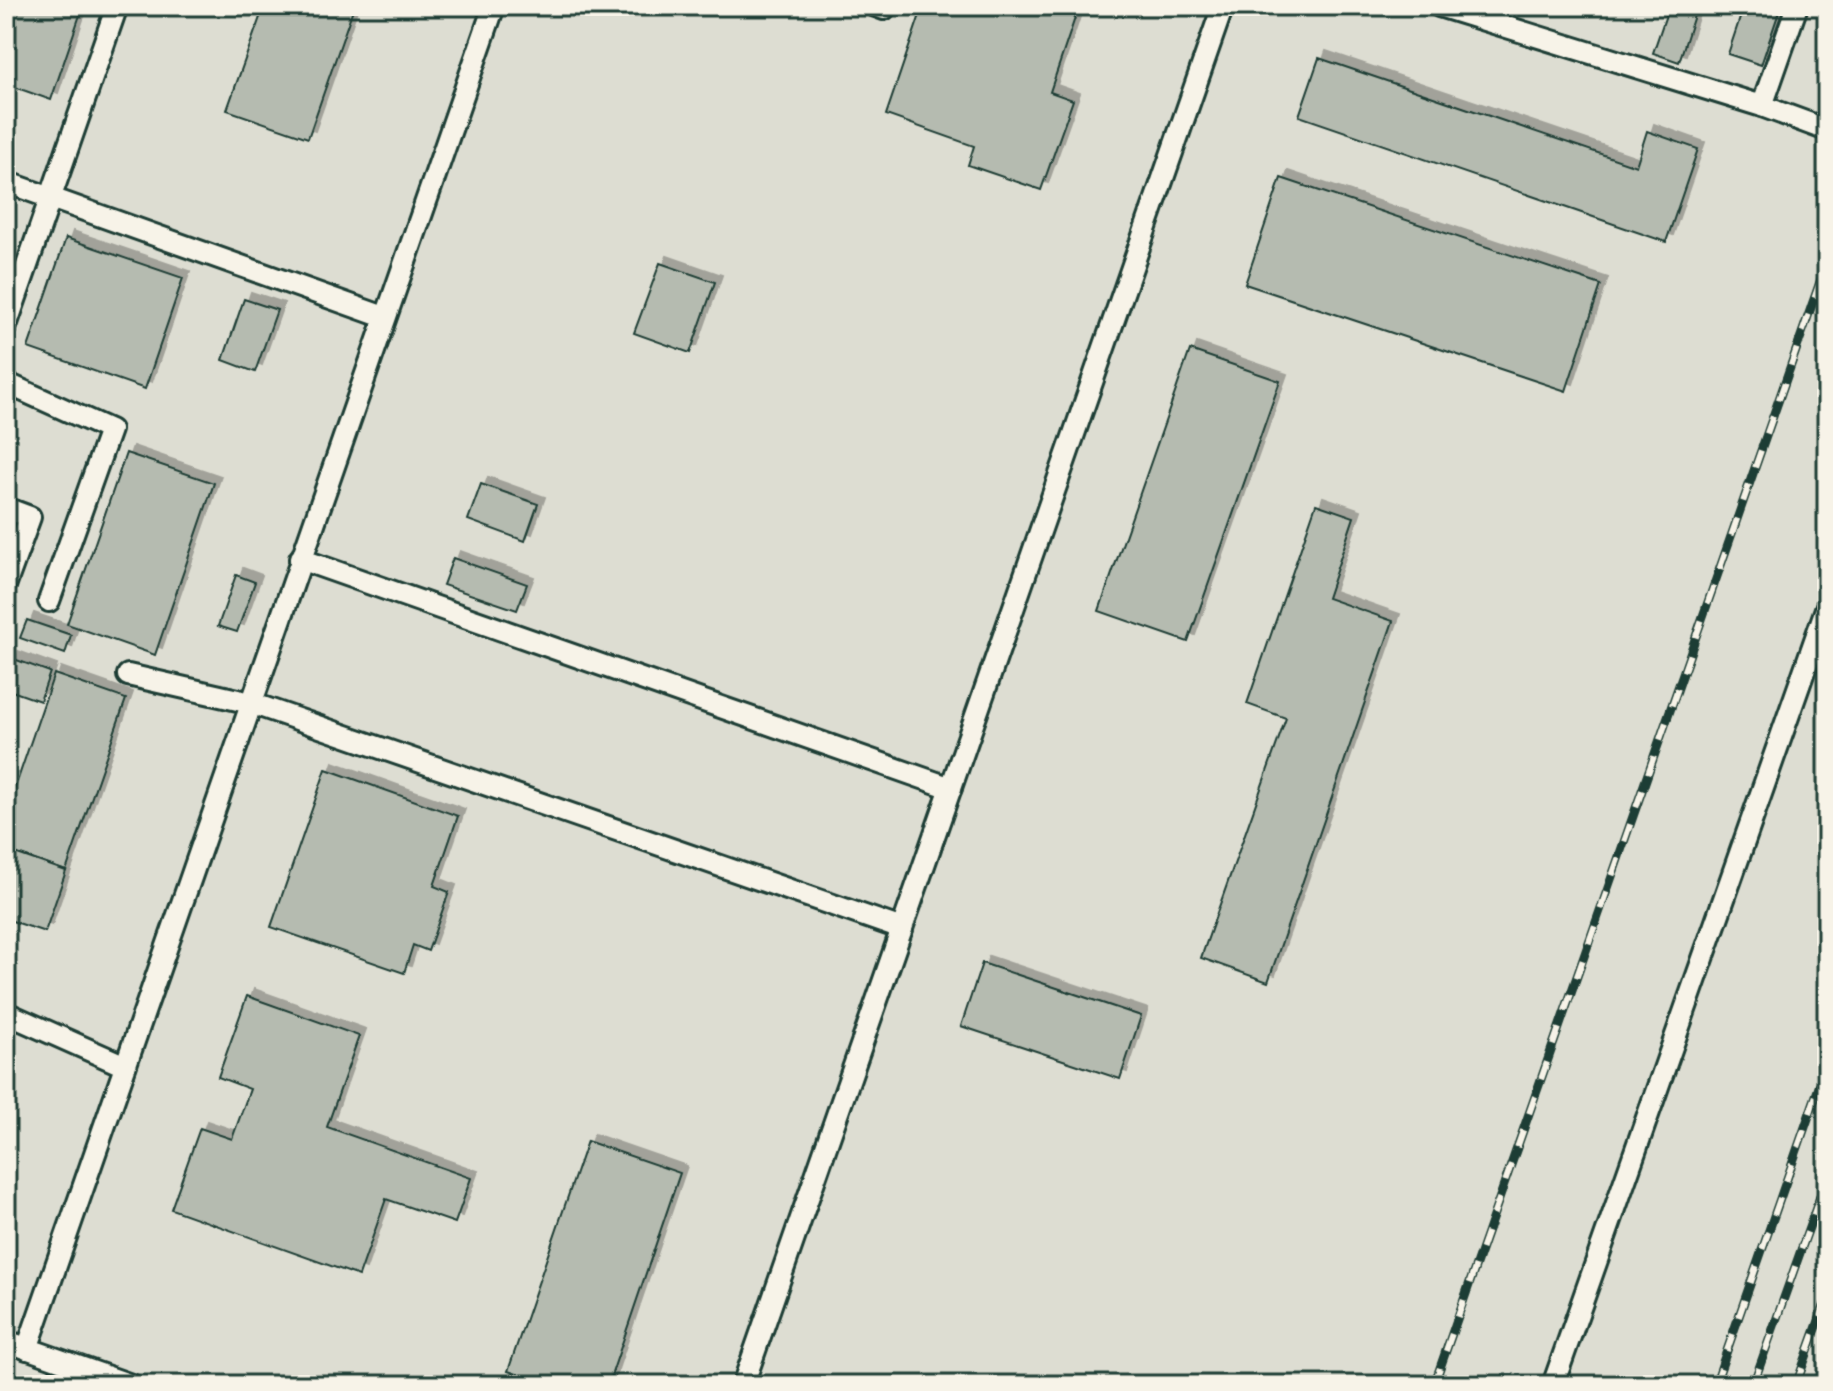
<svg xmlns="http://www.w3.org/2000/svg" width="1833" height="1391" font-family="'Comic Neue',sans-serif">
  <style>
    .built { fill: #ddddd2 }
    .building { fill: #b5bbb0; stroke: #1f3d34; stroke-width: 2; filter: url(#shadow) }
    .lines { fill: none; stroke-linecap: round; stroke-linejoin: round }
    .lane-casing { stroke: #1f3d34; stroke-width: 26 }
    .lane { stroke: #f7f3e8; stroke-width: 20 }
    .rail-casing { stroke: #1f3d34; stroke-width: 9 }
    .rail { stroke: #f7f3e8; stroke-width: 6; stroke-dasharray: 18; stroke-linecap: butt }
  </style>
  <defs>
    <filter id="shadow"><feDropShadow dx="7" dy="-7" stdDeviation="0" flood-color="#0004"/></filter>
  </defs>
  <rect width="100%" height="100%" fill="#eeece1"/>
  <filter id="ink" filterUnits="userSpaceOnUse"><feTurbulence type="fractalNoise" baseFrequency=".0125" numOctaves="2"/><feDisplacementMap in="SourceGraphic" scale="16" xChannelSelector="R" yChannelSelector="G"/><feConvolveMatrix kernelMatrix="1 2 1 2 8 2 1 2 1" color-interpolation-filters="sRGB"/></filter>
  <g filter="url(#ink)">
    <!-- built -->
    <rect class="built" x="6" y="6" width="1821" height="1379"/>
    <!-- building -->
    <g class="building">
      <polygon points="16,6 83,6 51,100 6,84 6,35"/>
      <polygon points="264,6 354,6 308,138 227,110"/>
      <polygon points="923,6 1079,6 1050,92 1073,100 1041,190 968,165 974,146 886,115"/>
      <polygon points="1669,6 1697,6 1679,62 1653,53"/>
      <polygon points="1744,6 1781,6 1761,65 1728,54"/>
      <polygon points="1319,58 1636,166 1647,131 1698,149 1666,242 1299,116"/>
      <polygon points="1281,178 1601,285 1566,391 1245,284"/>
      <polygon points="66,238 183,278 145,389 28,348"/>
      <polygon points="660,263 715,282 690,353 634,333"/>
      <polygon points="244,299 277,310 255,372 223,360"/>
      <polygon points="1190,350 1280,381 1188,642 1099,611"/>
      <polygon points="126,453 214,483 155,655 67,624"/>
      <polygon points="481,484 538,504 525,541 468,520"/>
      <polygon points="1316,504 1354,517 1327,598 1393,621 1268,982 1201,958 1286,718 1247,704"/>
      <polygon points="453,558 527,584 517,610 443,585"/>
      <polygon points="236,575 255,582 237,632 218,626"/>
      <polygon points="27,620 71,635 65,654 20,638"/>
      <polygon points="11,658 50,672 40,701 6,689 6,674"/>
      <polygon points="54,674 126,699 66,871 6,850 6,814"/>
      <polygon points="326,769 458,816 434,886 449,892 428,951 413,945 404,973 271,927"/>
      <polygon points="6,850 66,871 45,932 6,919"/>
      <polygon points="982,963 1141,1016 1120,1079 961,1026"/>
      <polygon points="247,996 359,1036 327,1127 471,1178 455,1223 386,1199 359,1276 171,1209 200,1128 232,1139 250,1089 218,1077"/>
      <polygon points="587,1141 680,1173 608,1385 550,1385 508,1371"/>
    </g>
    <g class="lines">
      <defs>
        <g id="lane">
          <polyline points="876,6 884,9 885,6"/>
          <polyline points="1439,6 1762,106 1827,130"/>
          <polyline points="1762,106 1797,6"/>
          <polyline points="6,182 384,317"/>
          <polyline points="6,326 117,6"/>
          <polyline points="6,383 110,430 49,601"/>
          <polyline points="6,508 30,517 6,583"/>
          <polyline points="300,559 951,788"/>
          <polyline points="128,675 251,703 902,929"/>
          <polyline points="6,1013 125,1066"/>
          <polyline points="6,1341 131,1385"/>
          <polyline points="27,1349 494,6"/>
          <polyline points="743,1385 1223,6"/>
          <polyline points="1553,1385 1827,606"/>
        </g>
      </defs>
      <!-- lane casing -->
      <use href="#lane" class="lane-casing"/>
      <!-- lane -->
      <use href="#lane" class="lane"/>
      <defs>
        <g id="rail">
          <polyline points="1434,1385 1827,262"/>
          <polyline points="1715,1385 1827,1064"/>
          <polyline points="1753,1385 1827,1177"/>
          <polyline points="1796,1385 1827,1298"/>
        </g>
      </defs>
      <!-- rail casing -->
      <use href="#rail" class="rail-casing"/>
      <!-- rail -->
      <use href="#rail" class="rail"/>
    </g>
  </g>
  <!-- margin -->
  <rect width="1833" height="1391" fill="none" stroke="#f7f3e8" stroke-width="32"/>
  <rect x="16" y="16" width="1801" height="1359" fill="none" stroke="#1f3d34" stroke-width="3" filter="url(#ink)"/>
</svg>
